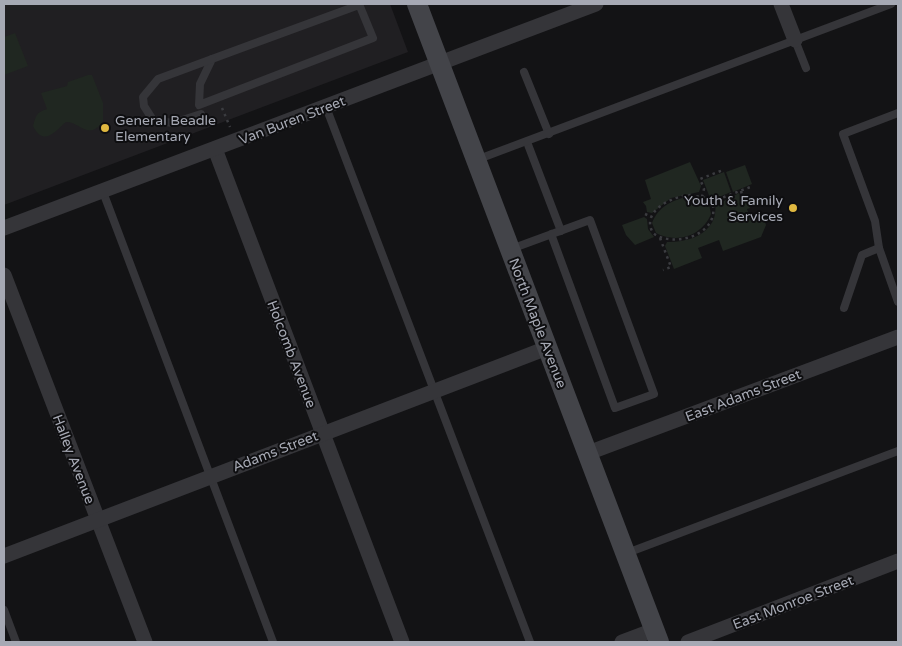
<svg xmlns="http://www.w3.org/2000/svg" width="902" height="646" font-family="'Varela Round',sans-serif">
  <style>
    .built { fill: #201f22 }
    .green { fill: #202721 }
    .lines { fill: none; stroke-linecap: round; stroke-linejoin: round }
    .path { stroke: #3b3c40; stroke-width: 2.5; stroke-dasharray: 2.5 4; stroke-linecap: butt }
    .lane { stroke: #353539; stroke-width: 8 }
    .street { stroke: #353539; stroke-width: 15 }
    .secondary { stroke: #434449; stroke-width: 20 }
    .poi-dot { fill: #e0b840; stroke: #0e0e10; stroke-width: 2 }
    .labels { text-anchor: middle; stroke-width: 4; stroke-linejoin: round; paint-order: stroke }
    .poi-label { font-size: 14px; fill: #a6a9b4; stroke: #0e0e10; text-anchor: start }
    .street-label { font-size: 14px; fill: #a6a9b4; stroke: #0e0e10 }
  </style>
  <rect width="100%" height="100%" fill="#131315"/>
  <!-- built -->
  <polygon class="built" points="4,4 390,4 408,52 4,205"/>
  <!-- green -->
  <g class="green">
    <polygon points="15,33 28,66 4,75 4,37"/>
    <path d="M88 75H92L103 103V122C87 141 81 122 66 122 56 130 44 148 33 126 36 115 37 112 47 109L41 93 67 86 68 82Z"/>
    <polygon points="690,162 701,186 699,192 671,198 652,213 647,212 646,206 643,202 651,199 645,180"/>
    <polygon points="745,165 752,184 733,192 726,172"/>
    <polygon points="724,172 731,192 714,199 710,198 703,180"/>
    <path d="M739 193 742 203 747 201 750 208 747 209 751 220 763 216 766 225 761 237 723 251 719 240 698 248 702 258 674 269 665 246 667 242C685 242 707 237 714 218 716 213 715 207 716 202H722Z"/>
    <path d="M686 197 701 199 709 204 711 214C702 236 677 244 656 233L652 223C658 207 671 201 686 197Z"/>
    <polygon points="644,217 647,219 648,229 654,237 635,245 626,235 622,225"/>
  </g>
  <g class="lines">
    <!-- path -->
    <g class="path">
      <polyline points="222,108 230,127"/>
      <polyline points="741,191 744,202"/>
      <path d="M690 195 706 198 713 206C718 236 672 248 653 233 640 211 673 196 690 195Z"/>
      <polyline points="702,197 704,189 700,179 723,170"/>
      <polyline points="711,202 753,186"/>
      <polyline points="645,214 652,217"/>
      <polyline points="660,238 671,267 663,270"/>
    </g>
    <!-- lane -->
    <g class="lane">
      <polyline points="359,4 373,38 199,105 200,84 212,59 359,5"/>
      <polyline points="795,40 806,68"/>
      <polyline points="524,72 549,134"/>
      <polyline points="326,107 530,642"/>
      <polyline points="898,113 843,134 875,221 879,248 898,302"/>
      <polyline points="201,114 173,123 153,120 144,106 143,97 158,79 212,59"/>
      <polyline points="527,142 561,231"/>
      <polyline points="476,160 891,4"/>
      <polyline points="103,192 273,642"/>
      <polyline points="511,249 590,220 654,394 615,408 551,234"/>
      <polyline points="844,308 862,255 879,248"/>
      <polyline points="627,553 898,451"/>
      <polyline points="4,610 16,642"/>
    </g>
    <!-- street -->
    <g class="street">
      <polyline points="781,4 795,40"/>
      <polyline points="215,149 402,642"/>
      <polyline points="4,228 596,4"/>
      <polyline points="4,275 145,642"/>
      <polyline points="588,453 898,337"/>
      <polyline points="4,556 547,348"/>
      <polyline points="622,642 654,630"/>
      <polyline points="688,642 898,561"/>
    </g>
    <!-- secondary -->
    <polyline class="secondary" points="417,4 659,642"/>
  </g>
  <!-- markers -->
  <g class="poi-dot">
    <circle cx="105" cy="128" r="5"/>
    <circle cx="793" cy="208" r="5"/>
  </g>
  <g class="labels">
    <!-- poi labels -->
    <g class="poi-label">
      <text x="115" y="125">General Beadle<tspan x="115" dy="16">Elementary</tspan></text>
      <text x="783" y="205" text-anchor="end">Youth &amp; Family<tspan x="783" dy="16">Services</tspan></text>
    </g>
    <!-- street labels -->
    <g class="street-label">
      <text transform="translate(292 120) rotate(-21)" y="5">Van Buren Street</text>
      <text transform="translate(538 323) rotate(69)" y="5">North Maple Avenue</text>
      <text transform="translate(292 354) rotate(69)" y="5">Holcomb Avenue</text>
      <text transform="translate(743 395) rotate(-21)" y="5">East Adams Street</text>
      <text transform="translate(275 451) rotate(-21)" y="5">Adams Street</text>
      <text transform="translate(74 459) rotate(69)" y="5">Halley Avenue</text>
      <text transform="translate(793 602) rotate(-21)" y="5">East Monroe Street</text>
    </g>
  </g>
  <!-- border -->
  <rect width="902" height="646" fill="none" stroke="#a6a9b4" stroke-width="10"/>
</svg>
